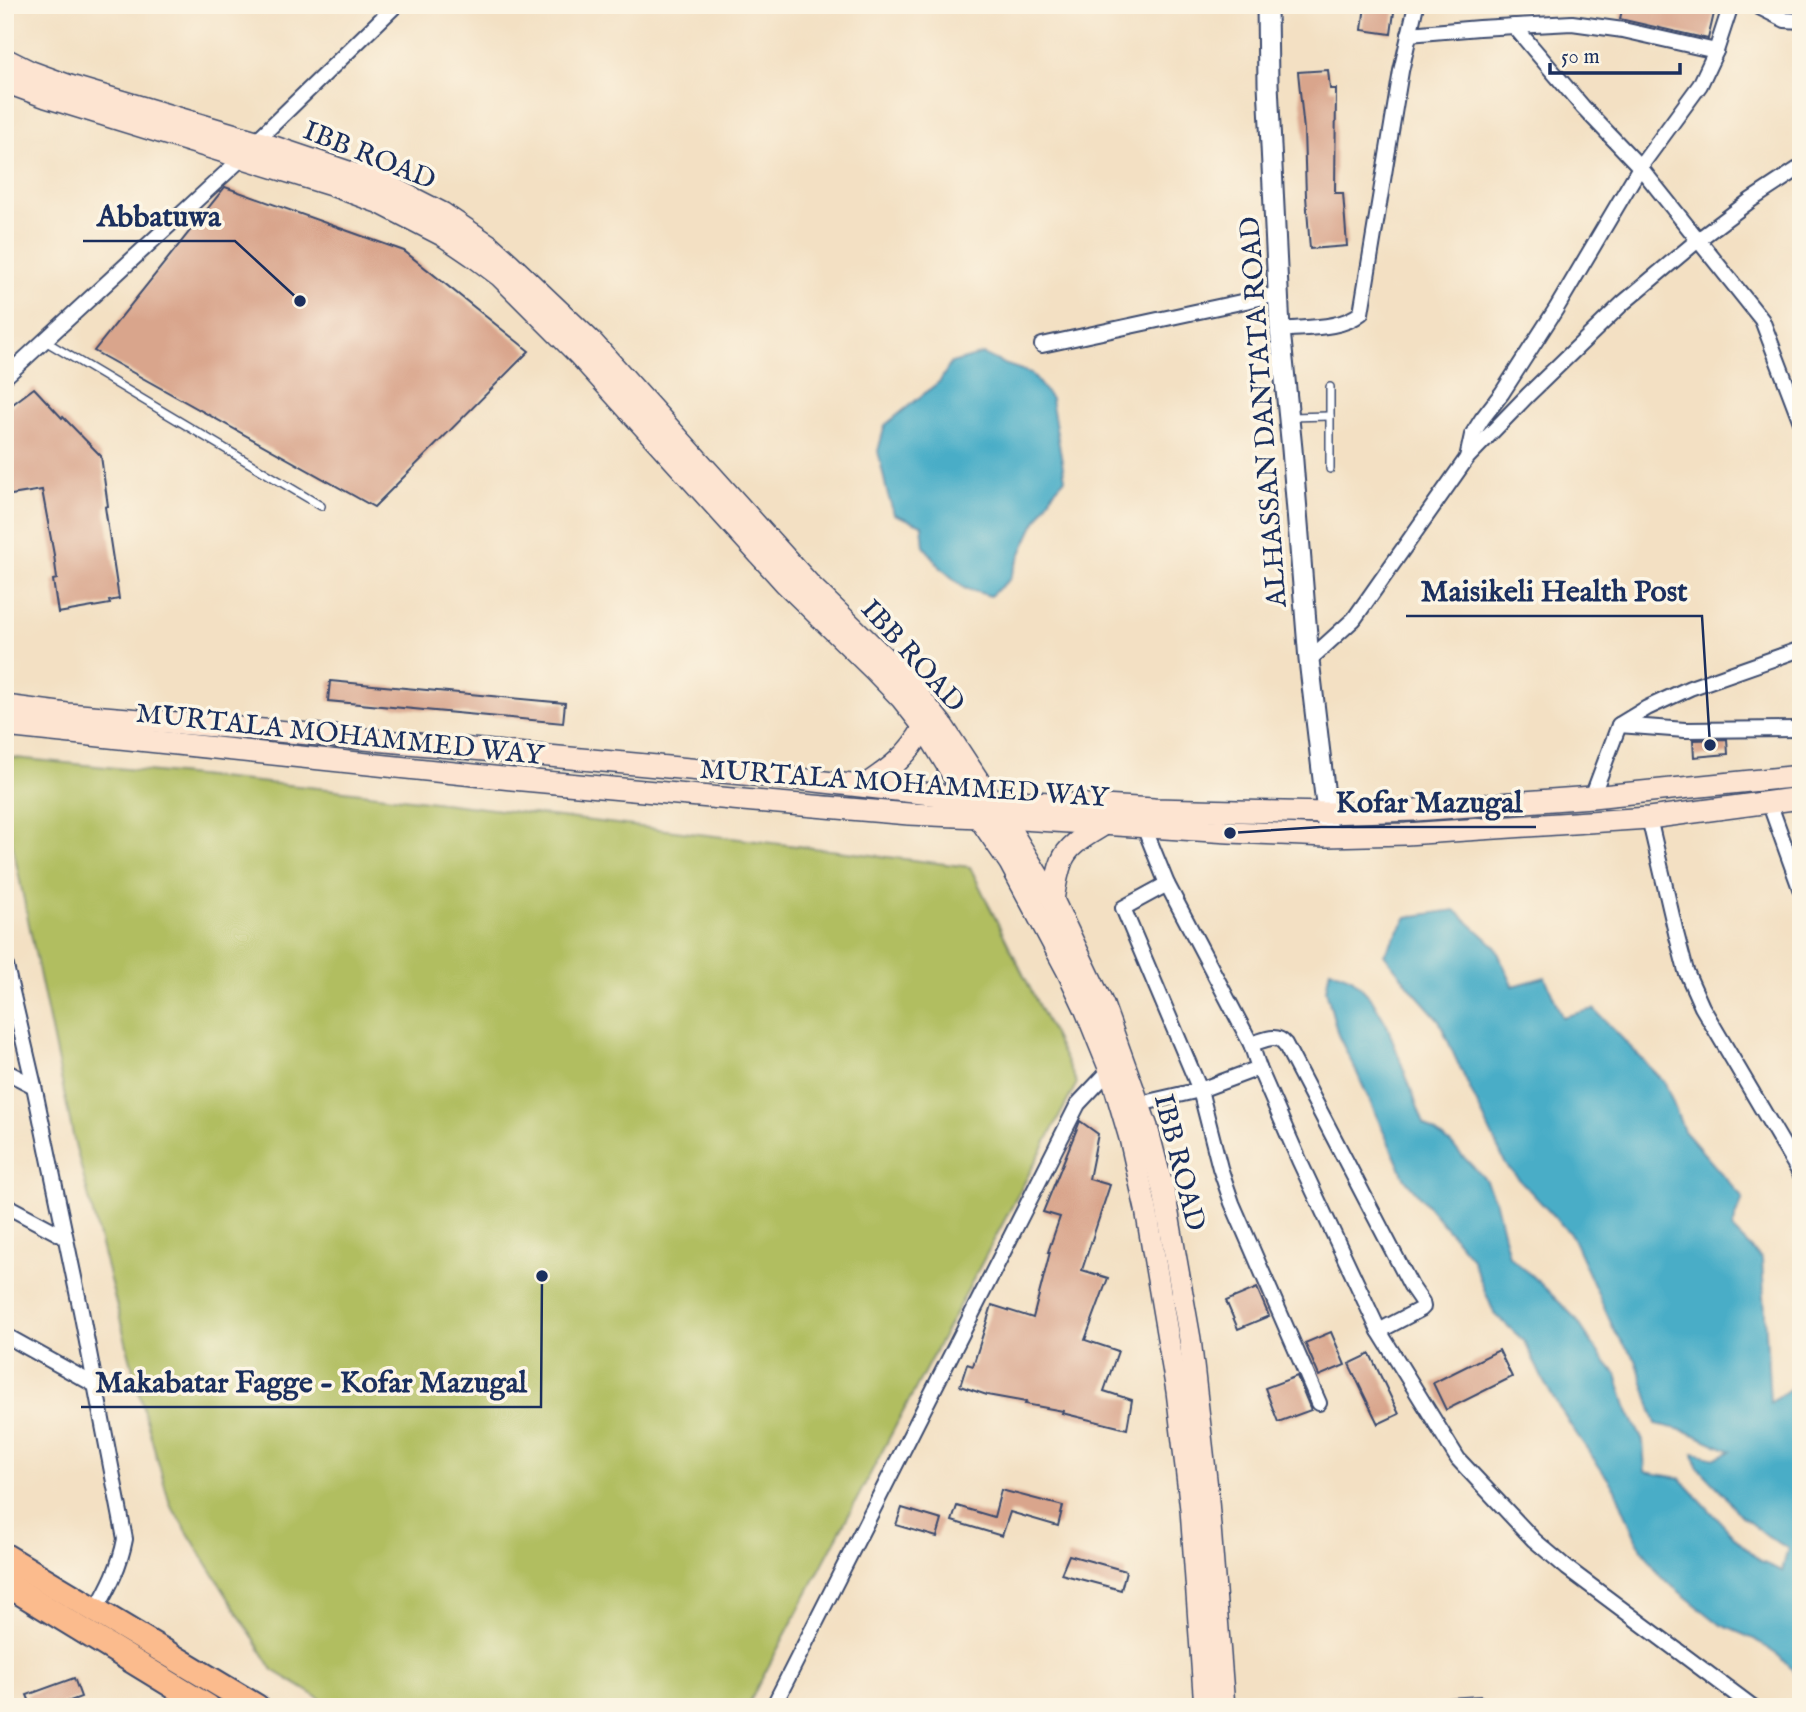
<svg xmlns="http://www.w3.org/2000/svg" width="1806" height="1712" font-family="'IM FELL English',serif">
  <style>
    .green { fill: #b1be60; stroke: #66765f; stroke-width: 2 }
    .water { fill: #48adc7; stroke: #326e92; stroke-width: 2 }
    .building { fill: #d9a58c }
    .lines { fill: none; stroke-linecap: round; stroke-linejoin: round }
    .service-casing { stroke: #3b4a6d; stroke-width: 10 }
    .minor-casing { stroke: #3b4a6d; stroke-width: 18 }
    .tertiary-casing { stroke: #3b4a6d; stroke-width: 23 }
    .secondary-casing { stroke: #3b4a6d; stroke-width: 24 }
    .trunk-casing { stroke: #3b4a6d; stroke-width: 28 }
    .service { stroke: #fff; stroke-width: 7 }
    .minor { stroke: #fff; stroke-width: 14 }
    .tertiary { stroke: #fff; stroke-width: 19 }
    .secondary { stroke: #fde4d1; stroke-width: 21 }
    .trunk { stroke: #fbbb8d; stroke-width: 24 }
    .labels { text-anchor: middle; stroke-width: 7; stroke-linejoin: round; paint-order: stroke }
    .street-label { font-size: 28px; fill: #1b2f5e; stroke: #fcf5e5 }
    .leader { fill: none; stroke: #1b2f5e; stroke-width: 2.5 }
    .callout-dot { fill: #1b2f5e; stroke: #fcf5e5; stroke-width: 2.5 }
    .callout-label { font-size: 30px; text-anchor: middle; font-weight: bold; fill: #1b2f5e; stroke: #fcf5e5; stroke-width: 7; stroke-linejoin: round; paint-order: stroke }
  </style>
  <rect width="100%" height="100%" fill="#fcf5e5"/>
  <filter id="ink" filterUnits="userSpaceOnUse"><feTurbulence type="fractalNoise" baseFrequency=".0143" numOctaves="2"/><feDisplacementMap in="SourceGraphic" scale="14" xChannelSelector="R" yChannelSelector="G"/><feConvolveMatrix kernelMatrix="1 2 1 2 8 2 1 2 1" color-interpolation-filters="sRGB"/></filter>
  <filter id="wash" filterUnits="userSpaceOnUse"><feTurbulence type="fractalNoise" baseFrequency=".00686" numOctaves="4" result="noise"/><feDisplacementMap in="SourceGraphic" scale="28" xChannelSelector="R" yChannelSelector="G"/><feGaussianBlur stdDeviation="1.57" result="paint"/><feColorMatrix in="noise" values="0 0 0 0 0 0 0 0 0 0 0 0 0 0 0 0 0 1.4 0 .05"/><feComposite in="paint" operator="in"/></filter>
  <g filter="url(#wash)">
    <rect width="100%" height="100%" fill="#f3e0c3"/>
    <!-- green -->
    <polygon class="green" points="5,757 328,789 970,867 1077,1083 747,1707 334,1707 273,1670 170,1504 144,1412 74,1140 5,809"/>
    <!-- water -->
    <g class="water">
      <polygon points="983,354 1004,364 1031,373 1051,399 1065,479 1054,491 1033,527 1009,580 990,596 964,588 941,568 924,546 922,525 894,514 887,492 878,451 885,425 940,381 951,363"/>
      <polygon points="1455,910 1495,946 1513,986 1545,977 1562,1017 1594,1009 1665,1083 1684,1131 1743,1198 1732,1229 1762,1259 1770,1403 1801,1381 1801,1680 1779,1656 1754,1639 1721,1625 1661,1577 1637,1541 1615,1489 1571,1426 1544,1382 1525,1342 1494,1313 1471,1257 1405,1179 1358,1075 1338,1035 1326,990 1330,969 1352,978 1372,999 1387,1025 1424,1124 1450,1143 1485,1179 1496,1203 1509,1256 1541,1284 1576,1319 1600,1355 1616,1374 1627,1409 1643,1441 1645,1472 1680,1478 1738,1541 1761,1562 1782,1571 1788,1548 1768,1537 1739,1514 1724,1494 1697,1466 1694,1453 1716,1458 1731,1451 1686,1431 1656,1424 1636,1360 1615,1332 1572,1236 1506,1165 1455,1057 1439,1020 1415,993 1384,954 1407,917"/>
    </g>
    <g id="blocks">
      <!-- building -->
      <g class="building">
        <polygon points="1365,5 1395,5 1391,34 1362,30"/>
        <polygon points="1623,5 1716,5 1708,39 1620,19"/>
        <polygon points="1328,70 1330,89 1336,89 1335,193 1343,193 1347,246 1310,249 1306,196 1304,130 1298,72"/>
        <polygon points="225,187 404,251 529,351 374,507 94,351"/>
        <polygon points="34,388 62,418 63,417 101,456 108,506 105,507 119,599 109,601 110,604 58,613 53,580 57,579 54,555 42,490 5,496 5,410"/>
        <polygon points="330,681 565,703 563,723 328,701"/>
        <polygon points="1727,739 1728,754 1694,757 1693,740"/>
        <polygon points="1080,1121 1098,1134 1089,1179 1110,1185 1082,1270 1108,1278 1085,1340 1118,1351 1104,1391 1132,1400 1127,1429 1062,1413 1063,1411 1025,1404 1026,1402 987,1395 960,1386 967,1364 973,1366 992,1305 1033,1318 1050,1252 1048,1252 1060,1217 1043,1212"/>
        <polygon points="1257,1288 1269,1316 1238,1329 1226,1301"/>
        <polygon points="1331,1332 1345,1365 1319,1376 1305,1343"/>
        <polygon points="1499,1350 1512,1377 1446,1410 1433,1383"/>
        <polygon points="1370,1354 1399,1414 1378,1424 1349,1364"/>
        <polygon points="1297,1376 1311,1410 1278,1422 1265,1388"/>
        <polygon points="1001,1490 1063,1506 1058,1526 1010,1512 1002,1536 952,1521 957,1506 994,1517"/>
        <polygon points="902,1508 942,1520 937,1537 896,1525"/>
        <polygon points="1069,1555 1126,1571 1121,1590 1061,1574"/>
        <polygon points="74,1678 81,1697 54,1707 32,1707 27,1695"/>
      </g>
    </g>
  </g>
  <g filter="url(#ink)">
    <use href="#blocks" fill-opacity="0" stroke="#3b4a6d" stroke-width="2"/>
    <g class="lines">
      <defs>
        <g id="service">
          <polyline points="45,341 321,506"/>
          <polyline points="1290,417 1330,416"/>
          <polyline points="1330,469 1330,387"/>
          <polyline points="1368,1707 1480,1700"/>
        </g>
        <g id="minor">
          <polyline points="1755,5 1785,20 1801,21"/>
          <polyline points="1514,26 1583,107 1640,167 1762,320 1801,422"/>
          <polyline points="1409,34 1479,28 1572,23 1623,30 1716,51"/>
          <path d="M1280 330C1306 327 1340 330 1361 313L1401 71 1416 5"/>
          <polyline points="1042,345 1278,294"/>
          <polyline points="5,377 242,158 256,141 396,5"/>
          <polyline points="1467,458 1472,435 1482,419 1502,393 1556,309 1640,167 1700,85 1716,51 1731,5"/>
          <polyline points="1309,660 1354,619 1467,458 1528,395 1623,303 1698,240 1751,200 1801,167"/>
          <polyline points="1619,725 1685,730 1801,729"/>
          <polyline points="1592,797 1619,725 1647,708 1690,688 1801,649"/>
          <polyline points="1769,802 1801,891"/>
          <polyline points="1649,818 1676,933 1686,971 1702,1007 1801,1175"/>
          <polyline points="1144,827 1167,884 1251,1044 1259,1068 1299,1160 1379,1331 1458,1459 1534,1540 1567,1568 1753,1707"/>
          <polyline points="1167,884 1123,908 1200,1090 1220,1168 1232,1203 1319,1403"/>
          <path d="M5 962 34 1086 81 1311 125 1539C120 1566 109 1587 96 1610"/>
          <path d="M1251 1044C1263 1041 1276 1032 1285 1044L1411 1286 1422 1302 1423 1307 1421 1309 1379 1331"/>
          <polyline points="5,1071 34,1086"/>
          <polyline points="1139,1104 1200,1090 1259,1068"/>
          <polyline points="5,1205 65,1237"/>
          <polyline points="5,1335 95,1385"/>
          <polyline points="773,1707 1078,1104 1110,1070"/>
        </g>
        <polyline id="tertiary" points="1267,5 1268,84 1280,330 1292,449 1309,660 1327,813 1327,836"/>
        <g id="secondary">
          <polyline points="5,59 29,71 70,86 256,141 387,185 442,213 467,230 489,245 510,264 593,343 811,586 904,677 942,725 1003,818 1053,900 1103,1005 1147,1127 1165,1197 1190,1339 1207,1488 1224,1707"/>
          <polyline points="5,82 46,97 331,185 380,203 444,236 472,255 500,276 578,354 785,583 874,670 902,699 924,727 979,818 1010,863 1067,970 1085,1008 1110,1070 1130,1138 1146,1209 1177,1391 1191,1509 1205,1707"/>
          <polyline points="5,706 67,714 288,732 798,779 967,798 1154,809 1327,813 1416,810 1592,797 1801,776"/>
          <polyline points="5,726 512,779 754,801 909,814 1003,818 1229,832 1327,836 1406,834 1649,818 1801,798"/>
          <path d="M864 786C891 768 908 756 924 727"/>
          <path d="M1053 900C1055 887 1057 873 1062 861 1069 843 1090 834 1105 824"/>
        </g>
        <g id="trunk">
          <polyline points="5,1556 257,1707"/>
          <polyline points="5,1583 208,1707"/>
        </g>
      </defs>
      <!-- service casing -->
      <use href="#service" class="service-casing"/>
      <!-- minor casing -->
      <use href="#minor" class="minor-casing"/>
      <!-- tertiary casing -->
      <use href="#tertiary" class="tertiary-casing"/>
      <!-- secondary casing -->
      <use href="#secondary" class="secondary-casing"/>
      <!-- trunk casing -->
      <use href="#trunk" class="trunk-casing"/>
      <!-- service -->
      <use href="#service" class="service"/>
      <!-- minor -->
      <use href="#minor" class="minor"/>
      <!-- tertiary -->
      <use href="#tertiary" class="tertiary"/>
      <!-- secondary -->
      <use href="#secondary" class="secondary"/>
      <!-- trunk -->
      <use href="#trunk" class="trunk"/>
    </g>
  </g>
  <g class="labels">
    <!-- street labels -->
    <g class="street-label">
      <text transform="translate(370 154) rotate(22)" y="10">IBB ROAD</text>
      <text transform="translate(1262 412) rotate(-94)" y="10">ALHASSAN DANTATA ROAD</text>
      <text transform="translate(914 655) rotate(48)" y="10">IBB ROAD</text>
      <text transform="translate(340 733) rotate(6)" y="10">MURTALA MOHAMMED WAY</text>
      <text transform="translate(904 782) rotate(4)" y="10">MURTALA MOHAMMED WAY</text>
      <text transform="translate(1181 1162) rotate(76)" y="10">IBB ROAD</text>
    </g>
  </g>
  <!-- callouts -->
  <path class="leader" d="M300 301L235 241H83M1710 745L1702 616H1406M1230 833L1321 827H1536M542 1276L541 1407H81"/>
  <g class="callout-dot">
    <circle cx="300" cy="301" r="7"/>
    <circle cx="1710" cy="745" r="7"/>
    <circle cx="1230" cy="833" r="7"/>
    <circle cx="542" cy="1276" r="7"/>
  </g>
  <g class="callout-label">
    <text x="159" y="226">Abbatuwa</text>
    <text x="1554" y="601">Maisikeli Health Post</text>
    <text x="1429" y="812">Kofar Mazugal</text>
    <text x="311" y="1392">Makabatar Fagge - Kofar Mazugal</text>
  </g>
  <!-- margin -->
  <rect width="1806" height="1712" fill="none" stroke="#fcf5e5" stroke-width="28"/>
  <!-- scale -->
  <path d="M1550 63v10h130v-10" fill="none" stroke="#1b2f5e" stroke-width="3.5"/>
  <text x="1561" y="63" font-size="21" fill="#1b2f5e" stroke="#fcf5e5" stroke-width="5" paint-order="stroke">50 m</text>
</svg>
